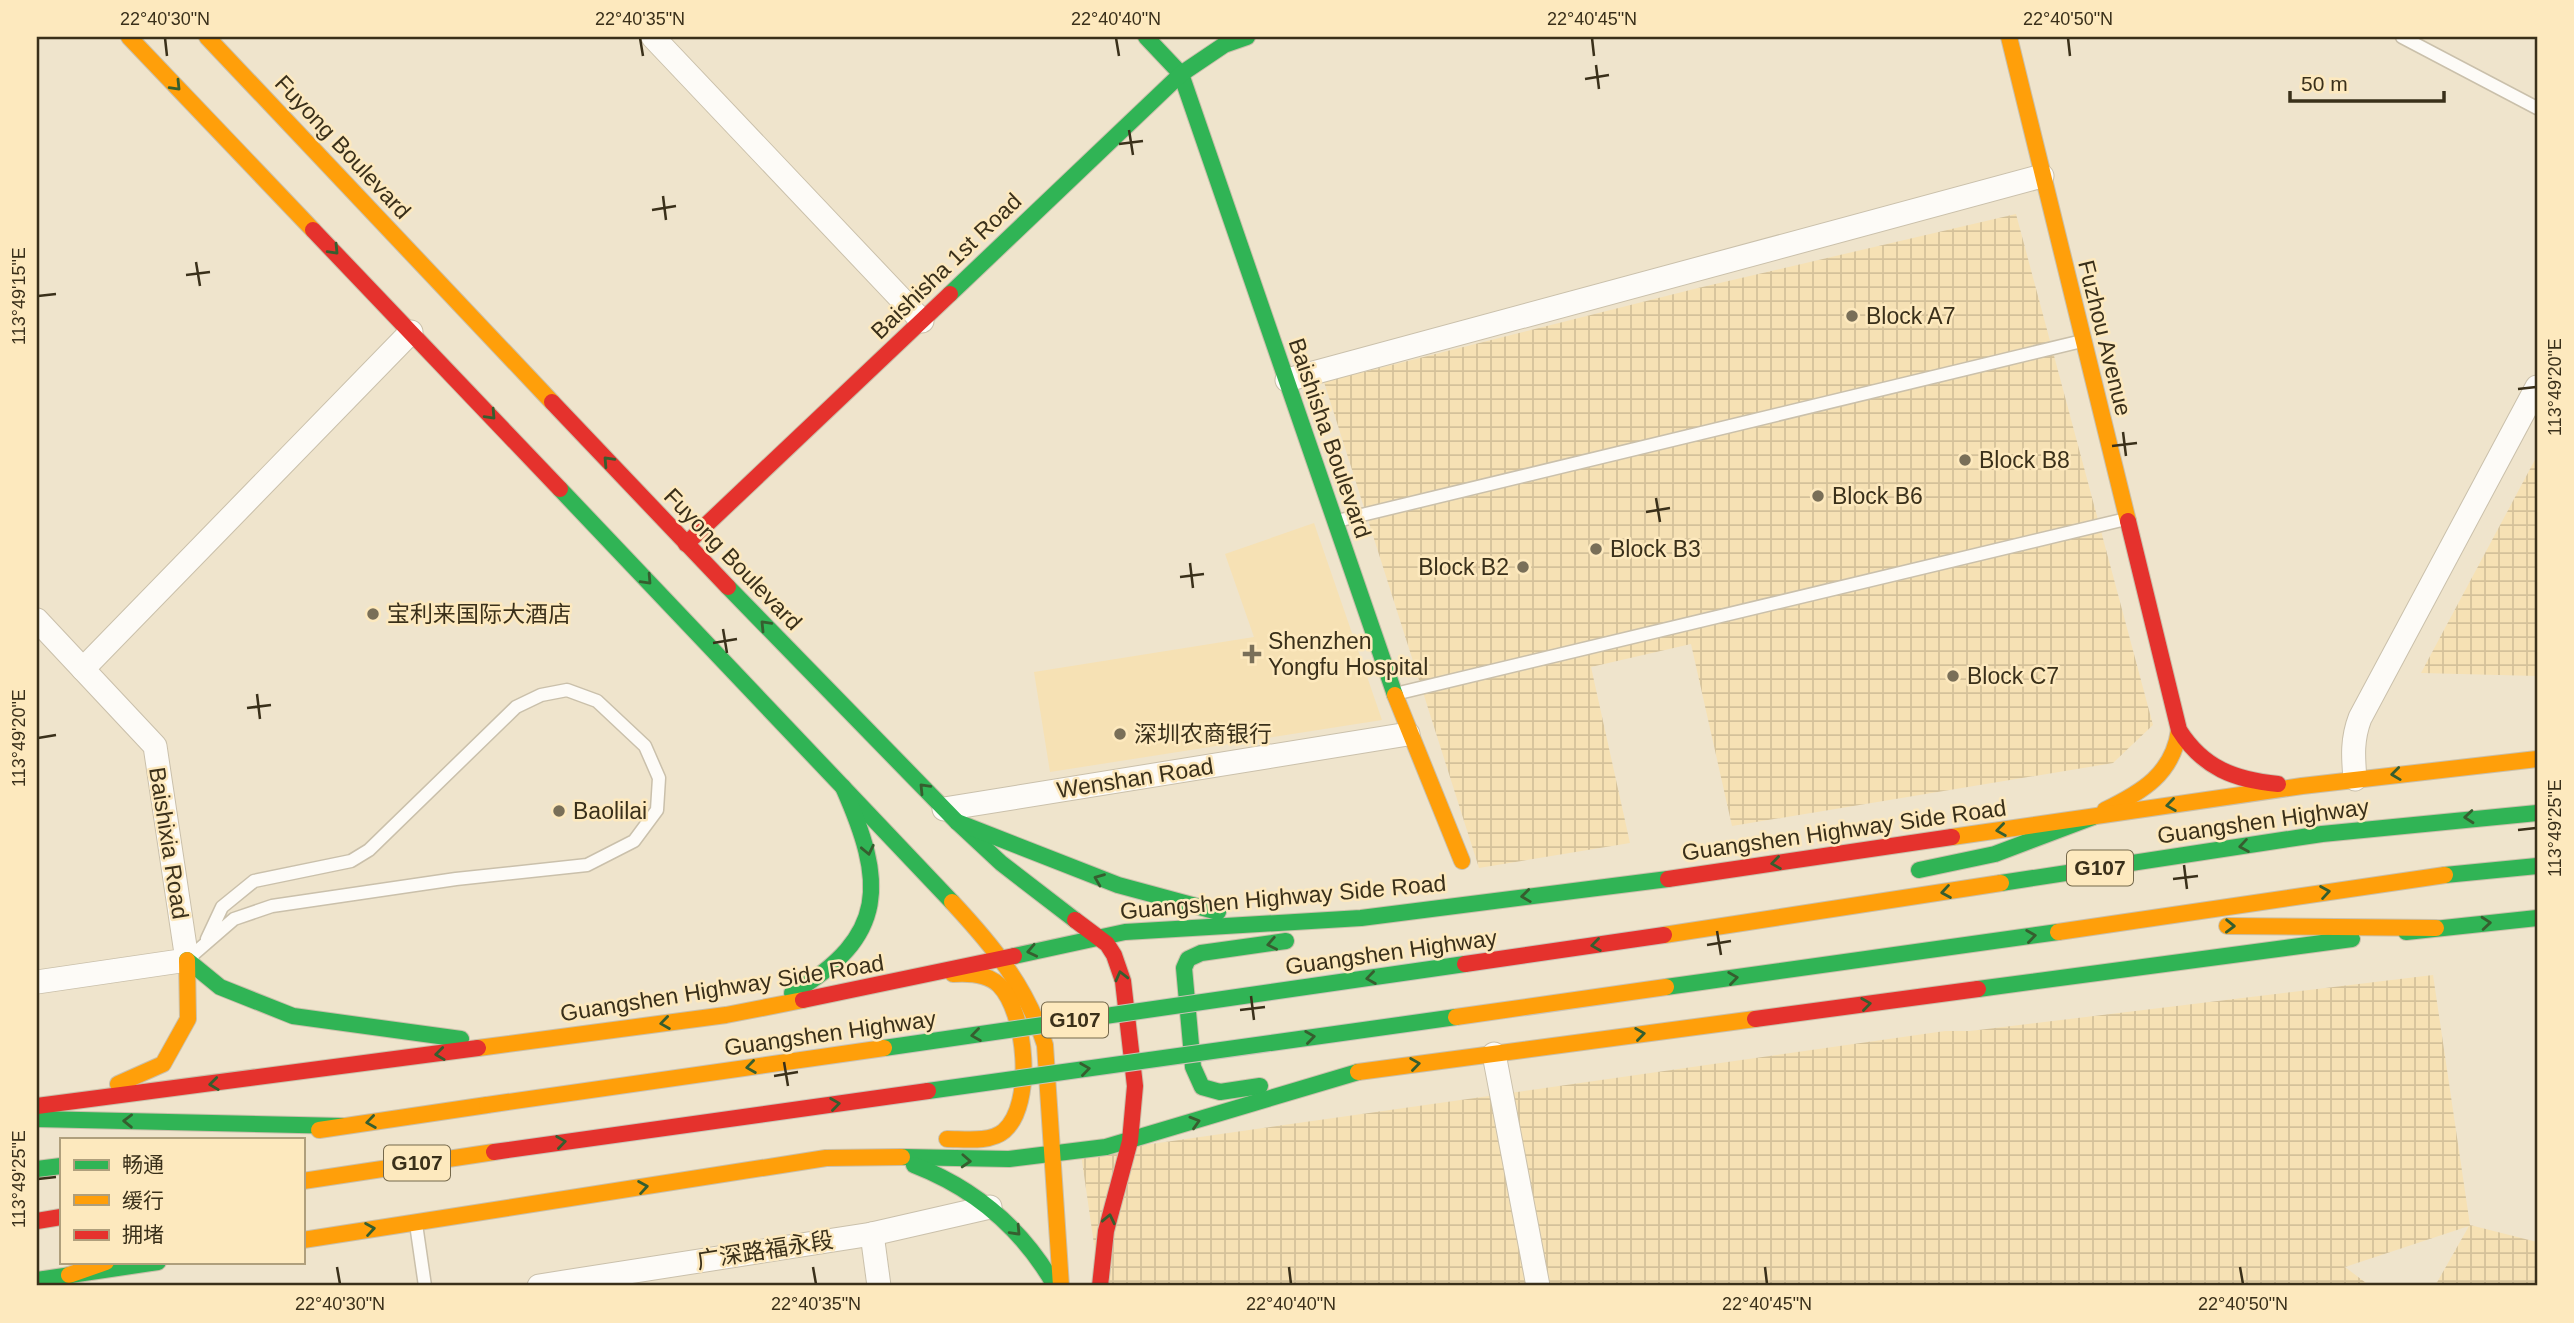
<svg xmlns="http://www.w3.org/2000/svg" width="2574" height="1323" font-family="Helvetica,'Noto Sans SC',sans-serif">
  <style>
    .built { fill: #f6e1b4 }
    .industrial { fill: url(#industrial-grid) }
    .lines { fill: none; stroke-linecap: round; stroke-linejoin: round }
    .lane-casing { stroke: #cac0ab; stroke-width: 15 }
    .street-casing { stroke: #cac0ab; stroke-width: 25 }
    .fast-casing { stroke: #cac0ab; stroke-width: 18 }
    .slow-casing { stroke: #cac0ab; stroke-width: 18 }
    .jam-casing { stroke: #cac0ab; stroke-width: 18 }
    .lane { stroke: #fdfbf7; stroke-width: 12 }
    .street { stroke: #fdfbf7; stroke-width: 23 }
    .fast { stroke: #30b455; stroke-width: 16 }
    .slow { stroke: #ff9f0a; stroke-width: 16 }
    .jam { stroke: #e5322d; stroke-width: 16 }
    .fast-bridge-casing { stroke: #cac4b7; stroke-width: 18; stroke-linecap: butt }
    .slow-bridge-casing { stroke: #cac4b7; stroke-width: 18; stroke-linecap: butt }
    .jam-bridge-casing { stroke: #cac4b7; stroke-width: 18; stroke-linecap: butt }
    .fast-bridge { stroke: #30b455; stroke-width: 16 }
    .slow-bridge { stroke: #ff9f0a; stroke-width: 16 }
    .jam-bridge { stroke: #e5322d; stroke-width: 16 }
    .oneway { stroke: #365e2f }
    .ticks { fill: none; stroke: #3a301a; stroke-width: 2.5 }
    .poi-dot { fill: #796f58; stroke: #fde9be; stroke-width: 2.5 }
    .labels { text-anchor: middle; stroke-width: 5; stroke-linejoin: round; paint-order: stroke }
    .shield { fill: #fde9be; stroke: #74684b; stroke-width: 2 }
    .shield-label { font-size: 21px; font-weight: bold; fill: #3a301a }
    .street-label { font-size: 23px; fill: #3a301a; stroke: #fde9be }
    .poi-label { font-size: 23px; fill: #3a301a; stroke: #fde9be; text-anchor: start }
    .neatline { fill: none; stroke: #3a301a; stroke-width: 2.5 }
    .ticks-label { font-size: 18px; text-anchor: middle; fill: #3a301a }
  </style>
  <defs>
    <pattern id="industrial-grid" width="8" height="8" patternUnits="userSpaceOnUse" patternTransform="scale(1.75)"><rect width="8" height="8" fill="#f6e1b4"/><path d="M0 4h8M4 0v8" fill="none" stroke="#d4c19a"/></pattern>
  </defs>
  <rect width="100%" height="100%" fill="#efe4cc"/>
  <!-- built -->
  <polygon class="built" points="1314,523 1382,720 1050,772 1034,672 1254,637 1225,554"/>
  <!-- industrial -->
  <g class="industrial">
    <polygon points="2016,214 2153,725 2113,763 1732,826 1691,644 1591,667 1630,843 1479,868 1324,382 1698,288"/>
    <polygon points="2537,456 2537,676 2421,673"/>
    <polygon points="2433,975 2470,1225 2537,1242 2537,1286 2435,1286 2469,1226 2345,1267 2370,1286 1100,1286 1081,1154 1945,1031 1970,1031"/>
  </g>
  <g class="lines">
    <defs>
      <g id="lane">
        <polyline points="2402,37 2537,108"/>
        <polyline points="1337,521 2082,341"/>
        <polyline points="1395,694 2126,519"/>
        <polyline points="189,958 234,919 272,906 456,879 587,865 634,841 657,810 659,778 645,746 597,701 567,690 541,695 516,707 369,850 351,861 254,881 222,907 207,939"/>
        <polyline points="416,1224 425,1286"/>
      </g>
      <g id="street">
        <polyline points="653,37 922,321"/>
        <polyline points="1287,380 2042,176"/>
        <polyline points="37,620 155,746 187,960 37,982"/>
        <polyline points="83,669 411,332"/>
        <path d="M2355 779C2353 756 2352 739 2360 718L2537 387"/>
        <polyline points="944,809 1408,734"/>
        <polyline points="1494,1054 1538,1286"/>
        <polyline points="872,1234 879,1286"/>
        <polyline points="539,1286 872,1234 990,1207"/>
      </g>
      <g id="fast">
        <polyline points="1146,37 1181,74 1395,695"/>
        <polyline points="950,294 1181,74 1224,45 1247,37"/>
        <polyline points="560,489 952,902"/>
        <polyline points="728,587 957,822 1001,863 1075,920"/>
        <polyline points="957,822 1118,885 1218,912"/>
        <polyline points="1919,870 1995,854 2093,817"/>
        <polyline points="2445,875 2537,866"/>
        <polyline points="2001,883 2322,834 2537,813"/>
        <polyline points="2406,932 2537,918"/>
        <polyline points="1014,956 1125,932 1361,918 1668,879"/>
        <polyline points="187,960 220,987 293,1016 461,1039"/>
        <polyline points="1666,987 2058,932"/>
        <polyline points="1978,989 2352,939"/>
        <path d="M792 993C889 936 885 882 843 787"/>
        <polyline points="1260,1086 1220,1092 1202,1087 1193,1067 1184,968 1188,959 1201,953 1286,941"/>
        <polyline points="37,1119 343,1126"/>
        <polyline points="902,1157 1009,1159 1106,1147 1358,1072"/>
        <path d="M914 1165C976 1189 1022 1228 1055 1286"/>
        <polyline points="37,1169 61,1166"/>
        <polyline points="37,1280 158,1262"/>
      </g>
      <g id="slow">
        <polyline points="129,37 313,230"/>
        <polyline points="207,37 552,402"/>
        <polyline points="2009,37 2128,521"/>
        <polyline points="1395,695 1462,861"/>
        <path d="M2105 810C2142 792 2173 774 2179 730"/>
        <polyline points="1952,837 2302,786 2537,759"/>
        <path d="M952 902C993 946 1027 987 1045 1045L1061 1286"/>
        <polyline points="2227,926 2436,928"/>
        <polyline points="2058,932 2445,875"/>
        <polyline points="1664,935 2001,883"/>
        <polyline points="478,1048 726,1015 803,1000"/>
        <polyline points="1358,1072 1755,1019"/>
        <polyline points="118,1084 163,1064 188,1019 187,960"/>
        <polyline points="319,1130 487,1105"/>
        <path d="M947 1139C964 1139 990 1143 1004 1131 1035 1104 1026 1012 999 985 987 973 968 973 953 974"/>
        <polyline points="303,1181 494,1152"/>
        <polyline points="303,1240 826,1158 902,1157"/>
        <polyline points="69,1275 106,1262"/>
      </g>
      <g id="jam">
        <polyline points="313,230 560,489"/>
        <polyline points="552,402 728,587"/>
        <path d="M2128 521 2179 730C2203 768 2235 780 2278 784"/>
        <polyline points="686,544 950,294"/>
        <polyline points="1668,879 1952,837"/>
        <polyline points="1075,920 1107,944 1114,955 1123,981 1135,1086 1130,1141 1106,1231 1100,1286"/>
        <polyline points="803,1000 1014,956"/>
        <polyline points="1755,1019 1978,989"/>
        <polyline points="37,1106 478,1048"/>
        <polyline points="37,1221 61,1217"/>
      </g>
    </defs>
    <!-- lane casing -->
    <use href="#lane" class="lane-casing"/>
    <!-- street casing -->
    <use href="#street" class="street-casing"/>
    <!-- fast casing -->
    <use href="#fast" class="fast-casing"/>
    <!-- slow casing -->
    <use href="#slow" class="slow-casing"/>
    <!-- jam casing -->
    <use href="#jam" class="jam-casing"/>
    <!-- lane -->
    <use href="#lane" class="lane"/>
    <!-- street -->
    <use href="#street" class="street"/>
    <!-- fast -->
    <use href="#fast" class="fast"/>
    <!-- slow -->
    <use href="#slow" class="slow"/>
    <!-- jam -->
    <use href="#jam" class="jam"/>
    <defs>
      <g id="fast-bridge">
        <polyline points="884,1048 1465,964"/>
        <polyline points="928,1091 1456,1017"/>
      </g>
      <g id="slow-bridge">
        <polyline points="1456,1017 1666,987"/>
        <polyline points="487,1105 884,1048"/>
      </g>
      <g id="jam-bridge">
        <polyline points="1465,964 1664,935"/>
        <polyline points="494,1152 928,1091"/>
      </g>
    </defs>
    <!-- fast-bridge casing -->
    <use href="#fast-bridge" class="fast-bridge-casing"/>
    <!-- slow-bridge casing -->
    <use href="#slow-bridge" class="slow-bridge-casing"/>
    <!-- jam-bridge casing -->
    <use href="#jam-bridge" class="jam-bridge-casing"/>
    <!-- fast-bridge -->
    <use href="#fast-bridge" class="fast-bridge"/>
    <!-- slow-bridge -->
    <use href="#slow-bridge" class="slow-bridge"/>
    <!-- jam-bridge -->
    <use href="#jam-bridge" class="jam-bridge"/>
  </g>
  <!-- one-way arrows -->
  <defs><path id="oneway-chevron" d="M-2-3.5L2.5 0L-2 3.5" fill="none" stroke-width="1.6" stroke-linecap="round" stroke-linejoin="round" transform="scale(1.75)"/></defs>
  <g class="oneway">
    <use href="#oneway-chevron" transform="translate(176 86) rotate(46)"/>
    <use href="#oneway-chevron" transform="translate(334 250) rotate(46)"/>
    <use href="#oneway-chevron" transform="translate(491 415) rotate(47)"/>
    <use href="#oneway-chevron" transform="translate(608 461) rotate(-133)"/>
    <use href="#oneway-chevron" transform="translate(647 580) rotate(47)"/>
    <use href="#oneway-chevron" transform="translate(765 625) rotate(-134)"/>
    <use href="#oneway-chevron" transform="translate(2396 774) rotate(173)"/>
    <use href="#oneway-chevron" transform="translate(924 788) rotate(-134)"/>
    <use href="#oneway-chevron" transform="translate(2171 805) rotate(172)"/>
    <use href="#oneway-chevron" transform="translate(2469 817) rotate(175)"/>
    <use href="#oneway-chevron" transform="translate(2001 830) rotate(172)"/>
    <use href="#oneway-chevron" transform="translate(2244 846) rotate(171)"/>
    <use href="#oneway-chevron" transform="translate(868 850) rotate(78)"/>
    <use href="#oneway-chevron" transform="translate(1776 863) rotate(172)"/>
    <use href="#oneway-chevron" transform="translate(1099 879) rotate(-158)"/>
    <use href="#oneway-chevron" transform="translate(1946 892) rotate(171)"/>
    <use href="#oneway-chevron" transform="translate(2325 892) rotate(-9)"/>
    <use href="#oneway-chevron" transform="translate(1526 896) rotate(173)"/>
    <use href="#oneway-chevron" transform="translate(2486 923) rotate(-5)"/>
    <use href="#oneway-chevron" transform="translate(2230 926) rotate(1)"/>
    <use href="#oneway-chevron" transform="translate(2031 936) rotate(-8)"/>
    <use href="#oneway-chevron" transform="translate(1272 944) rotate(169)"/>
    <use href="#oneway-chevron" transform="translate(1596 945) rotate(172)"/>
    <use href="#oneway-chevron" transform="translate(1032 951) rotate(168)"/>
    <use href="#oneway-chevron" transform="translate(1121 976) rotate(-104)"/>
    <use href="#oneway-chevron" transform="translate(1371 978) rotate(172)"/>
    <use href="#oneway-chevron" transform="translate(1733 978) rotate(-8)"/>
    <use href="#oneway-chevron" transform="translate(1866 1004) rotate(-8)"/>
    <use href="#oneway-chevron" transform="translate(665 1023) rotate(172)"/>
    <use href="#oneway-chevron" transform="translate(1640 1034) rotate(-8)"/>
    <use href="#oneway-chevron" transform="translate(976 1035) rotate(172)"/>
    <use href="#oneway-chevron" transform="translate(1310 1037) rotate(-8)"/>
    <use href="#oneway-chevron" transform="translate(440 1054) rotate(173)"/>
    <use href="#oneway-chevron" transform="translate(1415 1064) rotate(-8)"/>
    <use href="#oneway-chevron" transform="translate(751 1067) rotate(172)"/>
    <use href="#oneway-chevron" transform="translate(1085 1069) rotate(-8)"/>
    <use href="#oneway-chevron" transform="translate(214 1084) rotate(173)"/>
    <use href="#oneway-chevron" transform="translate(835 1104) rotate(-8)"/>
    <use href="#oneway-chevron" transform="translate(128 1121) rotate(-179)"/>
    <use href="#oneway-chevron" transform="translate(371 1122) rotate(172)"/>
    <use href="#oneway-chevron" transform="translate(1195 1122) rotate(-17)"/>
    <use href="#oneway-chevron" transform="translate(561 1142) rotate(-8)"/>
    <use href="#oneway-chevron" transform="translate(966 1161) rotate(3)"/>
    <use href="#oneway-chevron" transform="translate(643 1187) rotate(-9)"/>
    <use href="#oneway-chevron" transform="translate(1109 1219) rotate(-78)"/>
    <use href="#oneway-chevron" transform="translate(370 1229) rotate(-9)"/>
    <use href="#oneway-chevron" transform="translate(1016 1231) rotate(47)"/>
  </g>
  <!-- ticks -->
  <path class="ticks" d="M165 38 167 56M640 38 643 56M1116 38 1119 56M1592 38 1594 56M2068 38 2070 56M1596 65 1599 89M1585 79 1609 75M1129 130 1133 155M1119 144 1143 141M663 196 666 220M652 210 676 206M196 262 200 286M186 275 210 272M38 296 56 294M2518 389 2536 387M2123 432 2126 456M2112 446 2137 443M1656 498 1660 522M1646 512 1670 508M1190 563 1193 588M1180 577 1204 574M723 629 727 653M713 643 737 639M257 694 260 719M247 708 271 705M38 738 56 735M2518 830 2536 828M2184 865 2187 889M2173 879 2198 876M1717 931 1721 955M1707 945 1731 941M1251 996 1254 1020M1240 1010 1265 1007M784 1062 788 1086M774 1076 798 1072M38 1179 56 1177M337 1267 340 1284M813 1267 816 1284M1289 1267 1291 1284M1765 1267 1767 1284M2240 1267 2243 1284"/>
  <!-- markers -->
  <g class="poi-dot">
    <circle cx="1852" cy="316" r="7"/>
    <circle cx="1965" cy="460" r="7"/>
    <circle cx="1818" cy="496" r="7"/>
    <circle cx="1596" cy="549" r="7"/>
    <circle cx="1523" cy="567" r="7"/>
    <circle cx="373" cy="614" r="7"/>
    <path d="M1248.5 643.5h7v7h7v7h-7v7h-7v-7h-7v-7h7z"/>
    <circle cx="1953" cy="676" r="7"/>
    <circle cx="1120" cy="734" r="7"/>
    <circle cx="559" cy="811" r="7"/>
  </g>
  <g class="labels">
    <!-- shield labels -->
    <g class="shield">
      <rect x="2067" y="850.5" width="66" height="35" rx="5"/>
      <rect x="1042" y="1002.5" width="66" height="35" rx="5"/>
      <rect x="384" y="1145.5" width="66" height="35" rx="5"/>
    </g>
    <g class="shield-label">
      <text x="2100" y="875">G107</text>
      <text x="1075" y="1027">G107</text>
      <text x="417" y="1170">G107</text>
    </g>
    <!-- street labels -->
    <g class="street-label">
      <text transform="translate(343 147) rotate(47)" y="8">Fuyong Boulevard</text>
      <text transform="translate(946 266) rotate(-44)" y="8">Baishisha 1st Road</text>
      <text transform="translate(2105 338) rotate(76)" y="8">Fuzhou Avenue</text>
      <text transform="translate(1330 438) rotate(71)" y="8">Baishisha Boulevard</text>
      <text transform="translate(733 559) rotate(46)" y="8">Fuyong Boulevard</text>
      <text transform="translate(1135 778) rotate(-9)" y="8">Wenshan Road</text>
      <text transform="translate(2263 821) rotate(-8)" y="8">Guangshen Highway</text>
      <text transform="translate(1844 830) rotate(-8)" y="8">Guangshen Highway Side Road</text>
      <text transform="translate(169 843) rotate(81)" y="8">Baishixia Road</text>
      <text transform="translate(1283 897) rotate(-5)" y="8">Guangshen Highway Side Road</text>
      <text transform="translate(1391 952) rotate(-8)" y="8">Guangshen Highway</text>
      <text transform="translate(722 988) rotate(-9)" y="8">Guangshen Highway Side Road</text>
      <text transform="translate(830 1033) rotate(-8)" y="8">Guangshen Highway</text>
      <text transform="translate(765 1250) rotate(-9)" y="8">广深路福永段</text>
    </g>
    <!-- poi labels -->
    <g class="poi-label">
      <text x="1866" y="324">Block A7</text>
      <text x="1979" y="468">Block B8</text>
      <text x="1832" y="504">Block B6</text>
      <text x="1610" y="557">Block B3</text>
      <text x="1509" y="575" text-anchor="end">Block B2</text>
      <text x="387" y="622">宝利来国际大酒店</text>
      <text x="1268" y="649">Shenzhen<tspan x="1268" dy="26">Yongfu Hospital</tspan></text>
      <text x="1967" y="684">Block C7</text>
      <text x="1134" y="742">深圳农商银行</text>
      <text x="573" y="819">Baolilai</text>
    </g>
  </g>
  <!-- border -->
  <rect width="2574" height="1323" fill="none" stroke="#fde9be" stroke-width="77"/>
  <!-- legend -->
  <rect x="60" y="1138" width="245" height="126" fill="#fde9be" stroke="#af9f7c" stroke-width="2"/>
  <rect x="74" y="1160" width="35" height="10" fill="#30b455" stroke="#af9f7c" stroke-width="2"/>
  <text x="122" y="1172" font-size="21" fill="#3a301a">畅通</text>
  <rect x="74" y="1195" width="35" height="10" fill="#ff9f0a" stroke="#af9f7c" stroke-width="2"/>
  <text x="122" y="1208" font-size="21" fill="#3a301a">缓行</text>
  <rect x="74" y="1230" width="35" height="10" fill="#e5322d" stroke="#af9f7c" stroke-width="2"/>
  <text x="122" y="1242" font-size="21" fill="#3a301a">拥堵</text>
  <!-- scale -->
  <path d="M2290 91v10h154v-10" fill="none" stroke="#3a301a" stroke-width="3.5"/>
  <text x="2301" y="91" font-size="21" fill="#3a301a" stroke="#fde9be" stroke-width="5" paint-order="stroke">50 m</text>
  <rect x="38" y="38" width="2498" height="1246" class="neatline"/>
  <g class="ticks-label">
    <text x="165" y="25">22°40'30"N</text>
    <text x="640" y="25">22°40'35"N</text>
    <text x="1116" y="25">22°40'40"N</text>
    <text x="1592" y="25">22°40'45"N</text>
    <text x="2068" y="25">22°40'50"N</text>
    <text transform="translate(19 296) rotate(-90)" y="6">113°49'15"E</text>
    <text transform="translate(2555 387) rotate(-90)" y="6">113°49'20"E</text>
    <text transform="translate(19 738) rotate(-90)" y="6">113°49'20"E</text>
    <text transform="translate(2555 828) rotate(-90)" y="6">113°49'25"E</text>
    <text transform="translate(19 1179) rotate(-90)" y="6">113°49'25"E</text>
    <text x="340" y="1310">22°40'30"N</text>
    <text x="816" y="1310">22°40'35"N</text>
    <text x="1291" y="1310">22°40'40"N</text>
    <text x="1767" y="1310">22°40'45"N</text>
    <text x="2243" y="1310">22°40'50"N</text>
  </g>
</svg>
